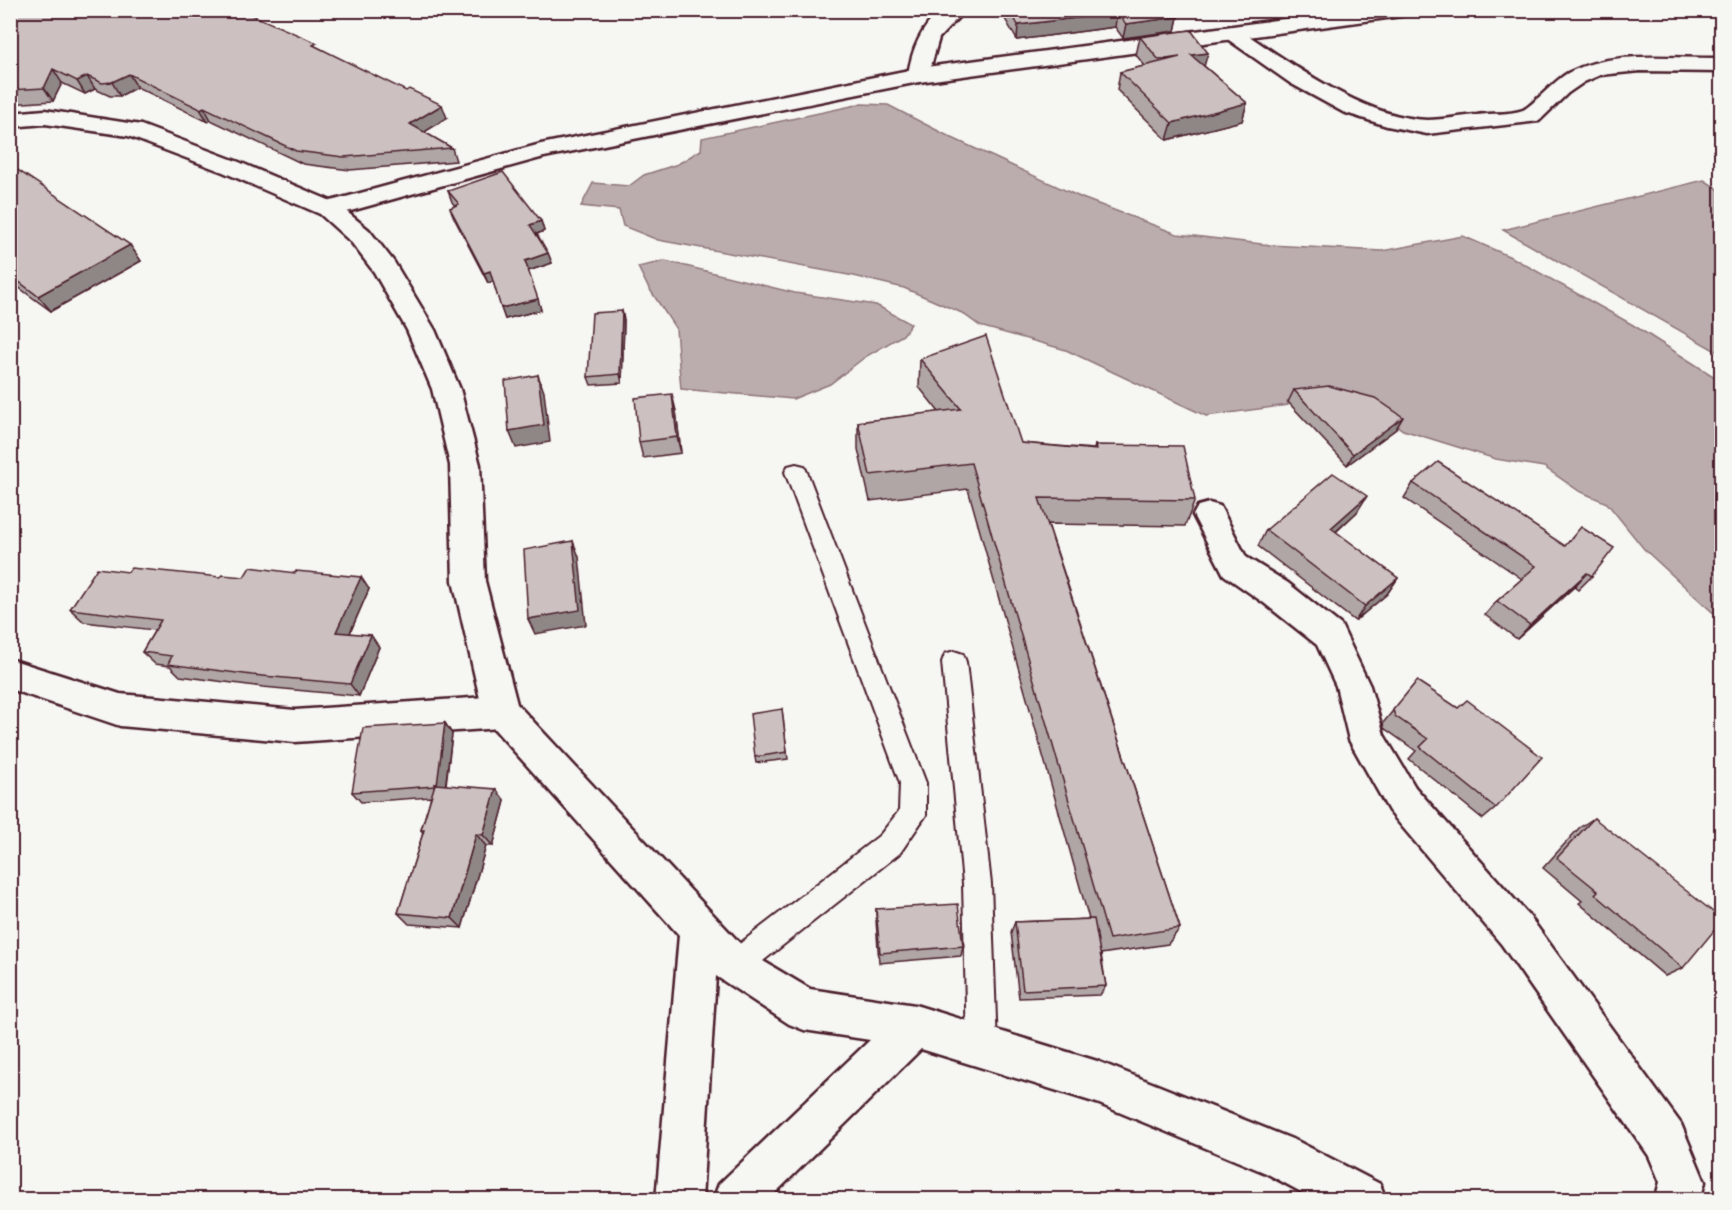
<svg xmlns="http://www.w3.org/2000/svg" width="1732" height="1210" font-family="'Playpen Sans',sans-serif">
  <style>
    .water { fill: #bbadae; stroke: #8e747a; stroke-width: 1.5 }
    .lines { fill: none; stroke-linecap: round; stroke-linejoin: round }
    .lane-casing { stroke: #4a1f2b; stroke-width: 4 }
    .street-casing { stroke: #4a1f2b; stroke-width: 5 }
    .secondary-casing { stroke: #4a1f2b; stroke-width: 5 }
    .lane { fill: #f6f6f2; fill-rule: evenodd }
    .street { fill: #f6f6f2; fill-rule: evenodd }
    .secondary { fill: #f6f6f2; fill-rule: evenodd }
    .wall { fill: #afa6a5; stroke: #4a1f2b; stroke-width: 1.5 }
    .shaded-wall { fill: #8f8786; stroke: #4a1f2b; stroke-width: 1.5 }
    .building { fill: #ccc1c0; stroke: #4a1f2b; stroke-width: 1.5 }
  </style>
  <rect width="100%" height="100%" fill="#f6f6f2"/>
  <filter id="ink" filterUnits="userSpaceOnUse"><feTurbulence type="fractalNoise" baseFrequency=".0167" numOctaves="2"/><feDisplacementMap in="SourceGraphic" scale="12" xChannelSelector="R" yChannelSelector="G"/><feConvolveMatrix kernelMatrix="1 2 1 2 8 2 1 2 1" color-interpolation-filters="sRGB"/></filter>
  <g filter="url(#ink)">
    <!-- water -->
    <g class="water">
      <polygon points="861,104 888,105 950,137 1082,198 1177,234 1270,245 1382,251 1463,236 1513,258 1633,325 1721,381 1721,620 1644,549 1607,503 1579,491 1544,467 1496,459 1403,430 1370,407 1324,397 1287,401 1288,405 1206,416 1066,350 980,326 962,313 904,288 854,276 658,240 623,226 619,210 581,206 593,183 629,186 644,175 678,164 701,150 702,138"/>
      <polygon points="1704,180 1721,191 1721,354 1503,230"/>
      <polygon points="665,261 795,293 876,305 911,324 903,335 865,357 830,384 793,399 681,389 676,329 647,285 638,267"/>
    </g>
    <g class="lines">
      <defs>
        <g id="lane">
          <polygon points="796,464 804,466 807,472 926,783 926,815 900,853 744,976 734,981 724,976 719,966 724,956 880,835 899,811 900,783 785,472 788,466"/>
          <polygon points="954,651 963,654 966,662 991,884 997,1047 993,1058 982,1062 971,1058 967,1047 963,884 942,662 945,654"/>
        </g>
        <g id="street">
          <path d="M941 10H965L939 38 927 80 919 82 911 80 908 75C912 49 921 28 941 10Z"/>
          <path d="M1233 28 1240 30C1292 64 1364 118 1427 120 1444 120 1461 116 1477 115 1491 113 1510 115 1523 110 1531 107 1555 80 1568 73 1613 49 1673 59 1722 58V72L1640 71 1600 75 1584 82 1568 93 1539 121 1427 134 1387 126 1343 112 1290 83 1226 38 1222 34 1226 30Z"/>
          <polygon points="1209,503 1220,506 1246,557 1288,583 1341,625 1370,686 1384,735 1415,787 1530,917 1681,1124 1705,1182 1700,1200 1655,1200 1660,1182 1649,1156 1502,945 1389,811 1349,740 1336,686 1317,645 1264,603 1224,575 1193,515 1198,506"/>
          <polygon points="10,659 120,694 295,710 501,696 513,701 519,712 513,723 501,728 295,742 120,726 10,689"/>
        </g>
        <polygon id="secondary" points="1351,10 1411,10 1408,14 1401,16 919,82 544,157 347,212 369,230 394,262 435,330 460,389 480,465 485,581 517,704 748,952 810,989 915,1005 1097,1061 1297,1141 1380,1184 1386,1200 1316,1200 1266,1173 1097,1103 921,1049 768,1200 713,1200 719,1184 870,1040 804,1030 789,1024 716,976 702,1200 656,1200 679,935 489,723 483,712 453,581 450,465 432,389 407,330 374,272 351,242 320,214 223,172 128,136 45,124 10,127 10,113 45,110 141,125 239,162 331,201 541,144 919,68"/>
      </defs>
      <!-- lane casing -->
      <use href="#lane" class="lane-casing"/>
      <!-- street casing -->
      <use href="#street" class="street-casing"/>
      <!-- secondary casing -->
      <use href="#secondary" class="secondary-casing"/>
      <!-- lane -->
      <use href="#lane" class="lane"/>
      <!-- street -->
      <use href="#street" class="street"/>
      <!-- secondary -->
      <use href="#secondary" class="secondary"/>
    </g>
    <!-- wall -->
    <g class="wall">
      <polygon points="10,10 249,14 319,48 447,118 424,132 452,148 456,161 350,170 303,164 211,120 208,122 137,87 120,96 110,96 95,89 85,94 62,83 53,101 10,104"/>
      <polygon points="1000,10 1173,10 1178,17 1175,31 1123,38 1115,27 1017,40"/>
      <polygon points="1255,10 1294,10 1259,16"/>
      <polygon points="1140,37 1204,66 1247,103 1242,121 1167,140 1117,90 1120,72 1145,66 1136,55"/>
      <polygon points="10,165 130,245 141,261 51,311 10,281"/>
      <polygon points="448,191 541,221 544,231 537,234 548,253 552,263 528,271 541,310 505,319 493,281 488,283 454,218 450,208 455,206 452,202"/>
      <polygon points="622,311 624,320 622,383 591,385 588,377"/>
      <polygon points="920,359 1021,443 1094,449 1095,445 1195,500 1185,526 1048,524 1180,928 1168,944 1101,954 1106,986 1100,995 1019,998 1011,932 1015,922 1089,919 968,489 870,501 858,449 858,422 939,412 919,387"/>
      <polygon points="1294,390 1396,429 1347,465 1288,402"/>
      <polygon points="676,411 681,453 643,458 639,442"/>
      <polygon points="1413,483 1564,546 1592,576 1578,590 1574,587 1517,639 1485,615 1497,601 1522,579 1404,498"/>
      <polygon points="1357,512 1336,532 1398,578 1387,594 1355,621 1258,546 1266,530"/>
      <polygon points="128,572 220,577 369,589 350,633 379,647 359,696 263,687 180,676 170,666 155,664 142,652 155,630 84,622 70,609"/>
      <polygon points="1417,681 1496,808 1483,819 1409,759 1416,751 1384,728 1383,723"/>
      <polygon points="782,709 788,759 756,763 755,757"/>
      <polygon points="445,723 452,734 446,785 505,801 493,846 486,846 462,928 409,924 398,913 423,833 421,830 431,797 361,802 352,792"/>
      <polygon points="1594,818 1683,968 1665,976 1579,903 1582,901 1543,868 1579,828"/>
      <polygon points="876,909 963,946 961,956 879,963 876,920"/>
    </g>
    <!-- shaded-wall -->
    <g class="shaded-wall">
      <polygon points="233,10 255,10 237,20"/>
      <polygon points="1261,10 1294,10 1259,16"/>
      <polygon points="1117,13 1115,27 1017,40 1018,25"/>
      <polygon points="1178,17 1175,31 1123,38 1126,24"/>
      <polygon points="1208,53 1203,70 1191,55"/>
      <polygon points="53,69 62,83 53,101 44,88"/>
      <polygon points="129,74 137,87 120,96 112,82"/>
      <polygon points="87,76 95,89 85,94 77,81"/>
      <polygon points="1247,103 1242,121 1167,140 1172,123"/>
      <polygon points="442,105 447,118 415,138 410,124"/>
      <polygon points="204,107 211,120 208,122 200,109"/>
      <polygon points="541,221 544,231 534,235 530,225"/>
      <polygon points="130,245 141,261 51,311 38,296"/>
      <polygon points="548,253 552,263 528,271 525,261"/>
      <polygon points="490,271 494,281 488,283 484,273"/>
      <polygon points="538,299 541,310 505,319 501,308"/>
      <polygon points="622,311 624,320 622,383 620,374"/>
      <polygon points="538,375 544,392 550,442 516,448 509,431"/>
      <polygon points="10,394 16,400 10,404"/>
      <polygon points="672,394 676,411 681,453 677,437"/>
      <polygon points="1403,417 1396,429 1347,465 1353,454"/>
      <polygon points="1367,496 1357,512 1322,544 1331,528"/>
      <polygon points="573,541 579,557 586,625 535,634 528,619"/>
      <polygon points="1587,573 1574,587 1517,639 1530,625"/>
      <polygon points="361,577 369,589 345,644 336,632"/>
      <polygon points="1398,578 1387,594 1355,621 1365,606"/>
      <polygon points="371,635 379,647 359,696 350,684"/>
      <polygon points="445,723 452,734 444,796 436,786"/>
      <polygon points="496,789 505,801 493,846 483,835"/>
      <polygon points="476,834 486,846 462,928 452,918"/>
    </g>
    <!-- building -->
    <g class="building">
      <polygon points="10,10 240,10 317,43 313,45 406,91 409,89 442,105 410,124 452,148 344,157 296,151 204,107 200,109 129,74 112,82 102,83 87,76 77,81 53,69 44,88 10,90"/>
      <polygon points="1010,10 1173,10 1178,17 1126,24 1117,13 1018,25"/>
      <polygon points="1191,30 1208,53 1191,55 1247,103 1172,123 1120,72 1180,57 1159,60 1140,37"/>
      <polygon points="10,165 130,245 38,296 10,275"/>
      <polygon points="503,172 541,221 530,225 548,253 525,261 538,299 501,308 490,271 484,273 450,208 459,204 448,191"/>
      <polygon points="622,311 620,374 588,377 592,313"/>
      <polygon points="986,336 1021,443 1096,450 1095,445 1183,446 1195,500 1039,498 1180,928 1109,939 971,463 870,475 858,422 961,409 920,359"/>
      <polygon points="538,375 544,425 509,431 505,381"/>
      <polygon points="1329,386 1375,398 1403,417 1353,454 1294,390"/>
      <polygon points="672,394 677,437 639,442 635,398"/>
      <polygon points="1438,462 1565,546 1581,527 1614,548 1592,576 1587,573 1530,625 1497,601 1536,566 1413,483"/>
      <polygon points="1333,473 1367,496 1331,528 1398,578 1365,606 1266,530"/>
      <polygon points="573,541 580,610 528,619 524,550"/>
      <polygon points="250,567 295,573 296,571 361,577 336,632 371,635 350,684 252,675 168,664 172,656 142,652 161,620 70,609 97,568 128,572 131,568 220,577 222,575 244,577"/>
      <polygon points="1417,681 1458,708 1467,700 1542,757 1496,808 1420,747 1428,739 1395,716 1393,710"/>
      <polygon points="782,709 787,752 755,757 750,714"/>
      <polygon points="445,723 437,785 435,784 435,786 352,792 363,728"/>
      <polygon points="435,784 496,789 483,835 476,834 452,918 398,913 424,830 421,830"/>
      <polygon points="1594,818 1722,919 1722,921 1683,968 1595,894 1598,891 1557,858"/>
      <polygon points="958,904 963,946 880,953 876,909"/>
      <polygon points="1094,919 1106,986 1023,990 1015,922"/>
    </g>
  </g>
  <!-- margin -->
  <rect width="1732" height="1210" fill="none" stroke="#f6f6f2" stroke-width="36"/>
  <rect x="18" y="18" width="1696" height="1174" fill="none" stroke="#4a1f2b" stroke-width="2" filter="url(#ink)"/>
</svg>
